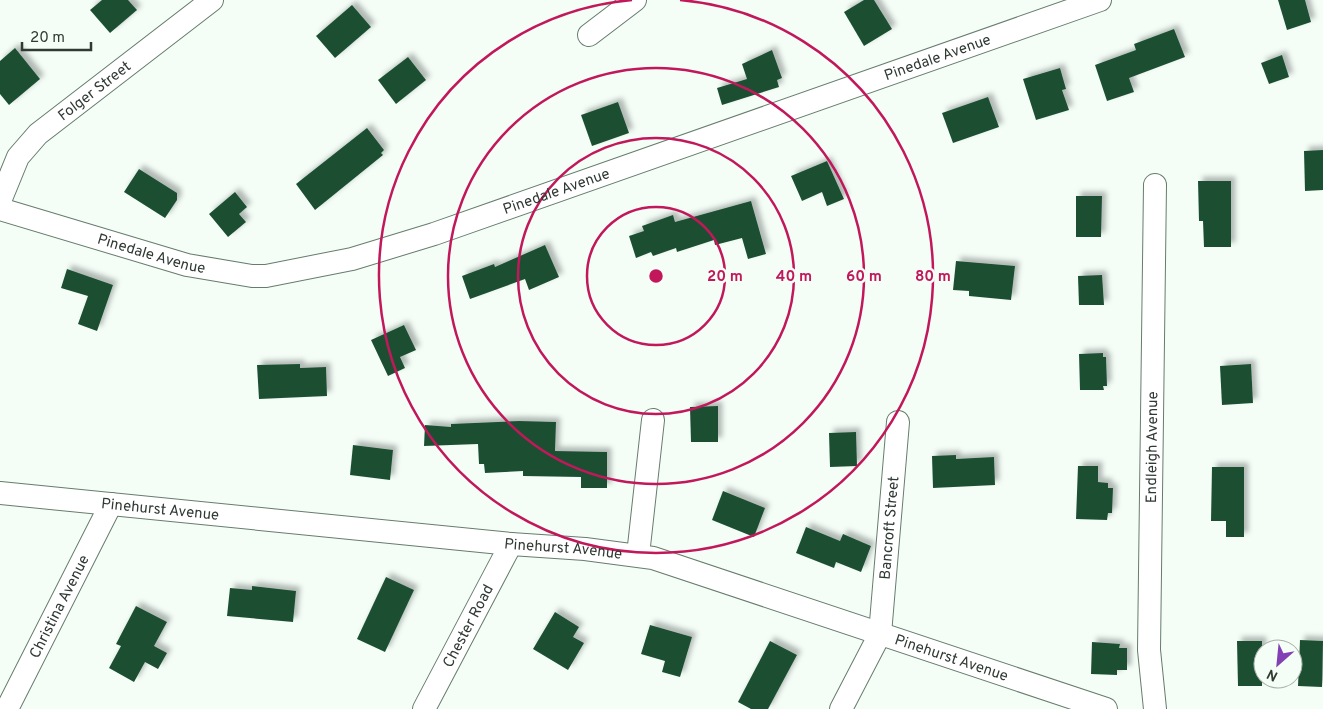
<svg xmlns="http://www.w3.org/2000/svg" width="1323" height="709" font-family="Overpass,sans-serif">
  <style>
    .building { fill: #1d5033; filter: url(#shadow) }
    .lines { fill: none; stroke-linecap: round; stroke-linejoin: round }
    .street-casing { stroke: #667c6d; stroke-width: 24 }
    .street { stroke: #fff; stroke-width: 22 }
    .ring { fill: none; stroke: #c2185b; stroke-width: 2.5 }
    .labels { text-anchor: middle; stroke-width: 5; stroke-linejoin: round; paint-order: stroke }
    .street-label { font-size: 15px; fill: #303933; stroke: #f4fef7 }
    .centre { fill: #c2185b; stroke: #f4fef7; stroke-width: 2.5 }
    .ring-label { font-size: 15px; text-anchor: middle; font-weight: bold; fill: #c2185b; stroke: #f4fef7; stroke-width: 5; stroke-linejoin: round; paint-order: stroke }
  </style>
  <defs>
    <filter id="shadow"><feDropShadow dx="4.5" dy="-4.5" stdDeviation="2.5" flood-color="#0004"/></filter>
  </defs>
  <rect width="100%" height="100%" fill="#f4fef7"/>
  <!-- building -->
  <g class="building">
    <polygon points="102,0 128,0 137,10 110,33 90,10"/>
    <polygon points="864,0 874,0 892,29 864,46 844,12"/>
    <polygon points="1278,0 1305,0 1311,22 1287,30"/>
    <polygon points="352,5 371,27 335,58 316,36"/>
    <polygon points="1174,29 1185,57 1129,78 1134,92 1107,101 1095,65 1136,50 1134,44"/>
    <polygon points="15,48 40,79 9,105 0,94 0,61"/>
    <polygon points="772,50 782,78 777,80 779,87 722,105 717,88 747,79 742,64"/>
    <polygon points="1282,55 1289,77 1269,84 1261,63"/>
    <polygon points="408,57 426,80 396,104 378,80"/>
    <polygon points="1060,68 1066,89 1062,90 1069,110 1036,120 1023,79"/>
    <polygon points="988,97 999,127 953,143 942,113"/>
    <polygon points="618,102 629,133 592,146 581,115"/>
    <polygon points="367,128 384,150 381,153 383,155 315,210 296,184"/>
    <polygon points="1323,150 1323,190 1305,191 1304,151"/>
    <polygon points="827,161 844,199 827,206 822,192 802,201 791,176"/>
    <polygon points="139,169 177,193 177,200 165,218 124,192"/>
    <polygon points="1198,181 1231,181 1231,247 1204,247 1203,221 1199,221"/>
    <polygon points="235,192 247,207 239,214 246,222 228,237 209,214"/>
    <polygon points="1076,196 1102,196 1101,237 1076,237"/>
    <polygon points="751,201 766,254 748,259 742,238 715,245 714,240 677,252 676,248 653,256 651,252 636,258 629,236 644,231 642,226 673,215 675,222"/>
    <polygon points="545,245 559,277 529,290 525,279 470,299 462,276 494,264 495,267"/>
    <polygon points="956,261 1015,266 1011,300 969,296 969,291 953,290"/>
    <polygon points="67,269 113,285 97,331 78,324 88,296 61,288"/>
    <polygon points="1102,275 1104,305 1079,305 1078,276"/>
    <polygon points="404,325 416,350 400,357 405,368 388,376 371,340"/>
    <polygon points="1103,353 1103,357 1106,357 1107,386 1103,386 1104,390 1080,390 1079,354"/>
    <polygon points="300,364 300,368 326,367 327,396 259,399 257,365"/>
    <polygon points="1251,364 1253,403 1222,405 1220,366"/>
    <polygon points="718,406 718,442 691,442 690,407"/>
    <polygon points="519,421 556,422 555,451 607,452 607,488 581,488 581,477 523,476 523,471 485,473 484,464 479,464 478,444 424,446 425,425 451,427 451,424"/>
    <polygon points="856,432 857,466 830,467 829,433"/>
    <polygon points="353,445 393,450 390,480 350,475"/>
    <polygon points="956,455 956,459 994,457 995,485 933,488 932,456"/>
    <polygon points="1078,466 1098,466 1098,482 1108,483 1108,488 1113,488 1112,513 1108,513 1107,520 1076,519"/>
    <polygon points="1212,467 1244,467 1244,537 1226,537 1226,521 1211,521"/>
    <polygon points="723,491 765,508 754,537 712,520"/>
    <polygon points="806,527 840,541 843,534 871,546 861,572 836,562 834,568 796,553"/>
    <polygon points="386,577 414,590 385,652 357,639"/>
    <polygon points="252,586 296,591 293,622 227,616 230,588 252,590"/>
    <polygon points="136,606 167,622 154,646 167,653 158,669 145,662 134,682 109,668 121,646 116,644"/>
    <polygon points="555,612 579,627 573,637 584,643 568,670 533,649"/>
    <polygon points="650,625 692,637 680,677 662,672 665,661 641,654"/>
    <polygon points="1300,640 1323,641 1322,687 1298,686"/>
    <polygon points="770,641 797,655 768,709 751,709 738,702"/>
    <polygon points="1237,641 1262,641 1262,686 1238,686"/>
    <polygon points="1092,642 1120,644 1119,648 1127,648 1127,670 1117,670 1117,675 1091,674"/>
  </g>
  <g class="lines">
    <defs>
      <g id="street">
        <polyline points="589,35 635,0"/>
        <path id="s1" d="M0 201 18 157 38 134 212 0"/>
        <path id="s2" d="M0 209 187 265 252 276H266L352 259 434 234 1100 0"/>
        <path id="s3" d="M0 493 511 544 585 549 653 558 1106 709"/>
        <polyline points="638,555 653,420"/>
        <path id="s4" d="M7 709 111 504"/>
        <path id="s5" d="M424 709 511 544"/>
        <path id="s6" d="M841 709 880 634 898 422"/>
        <path id="s7" d="M1155 709 1149 650 1155 185"/>
      </g>
    </defs>
    <!-- street casing -->
    <use href="#street" class="street-casing"/>
    <!-- street -->
    <use href="#street" class="street"/>
  </g>
  <!-- distance rings -->
  <g class="ring">
    <circle cx="656" cy="276" r="69"/>
    <circle cx="656" cy="276" r="138"/>
    <circle cx="656" cy="276" r="208"/>
    <path d="M680 0A277 277 0 1 1 632 0"/>
  </g>
  <g class="labels">
    <!-- street labels -->
    <g class="street-label">
      <text dy="5" stroke="none"><textPath href="#s2" startOffset="982">Pinedale Avenue</textPath></text>
      <text dy="5" stroke="none"><textPath href="#s1" startOffset="149">Folger Street</textPath></text>
      <text dy="5" stroke="none"><textPath href="#s2" startOffset="578">Pinedale Avenue</textPath></text>
      <text dy="5" stroke="none"><textPath href="#s2" startOffset="158">Pinedale Avenue</textPath></text>
      <text dy="5" stroke="none"><textPath href="#s7" startOffset="262">Endleigh Avenue</textPath></text>
      <text dy="5" stroke="none"><textPath href="#s3" startOffset="161">Pinehurst Avenue</textPath></text>
      <text dy="5" stroke="none"><textPath href="#s6" startOffset="191">Bancroft Street</textPath></text>
      <text dy="5" stroke="none"><textPath href="#s3" startOffset="566">Pinehurst Avenue</textPath></text>
      <text dy="5" stroke="none"><textPath href="#s4" startOffset="115">Christina Avenue</textPath></text>
      <text dy="5" stroke="none"><textPath href="#s5" startOffset="94">Chester Road</textPath></text>
      <text dy="5" stroke="none"><textPath href="#s3" startOffset="971">Pinehurst Avenue</textPath></text>
    </g>
  </g>
  <circle cx="656" cy="276" r="8" class="centre"/>
  <g class="ring-label">
    <text x="725" y="281">20 m</text>
    <text x="794" y="281">40 m</text>
    <text x="864" y="281">60 m</text>
    <text x="933" y="281">80 m</text>
  </g>
  <!-- north arrow -->
  <g transform="translate(1278 664) rotate(207)"><circle r="24" fill="#f4fef7" stroke="#a6afa9"/>
  <path d="M0-4L9 19L0 12L-9 19Z" fill="#8340b4"/>
  <text y="-8" font-size="14" font-weight="bold" text-anchor="middle" fill="#303933">N</text>
  </g>
  <!-- scale -->
  <path d="M22 42v8h69v-8" fill="none" stroke="#303933" stroke-width="2.5"/>
  <text x="30" y="42" font-size="15" fill="#303933" stroke="#f4fef7" stroke-width="4" paint-order="stroke">20 m</text>
</svg>
